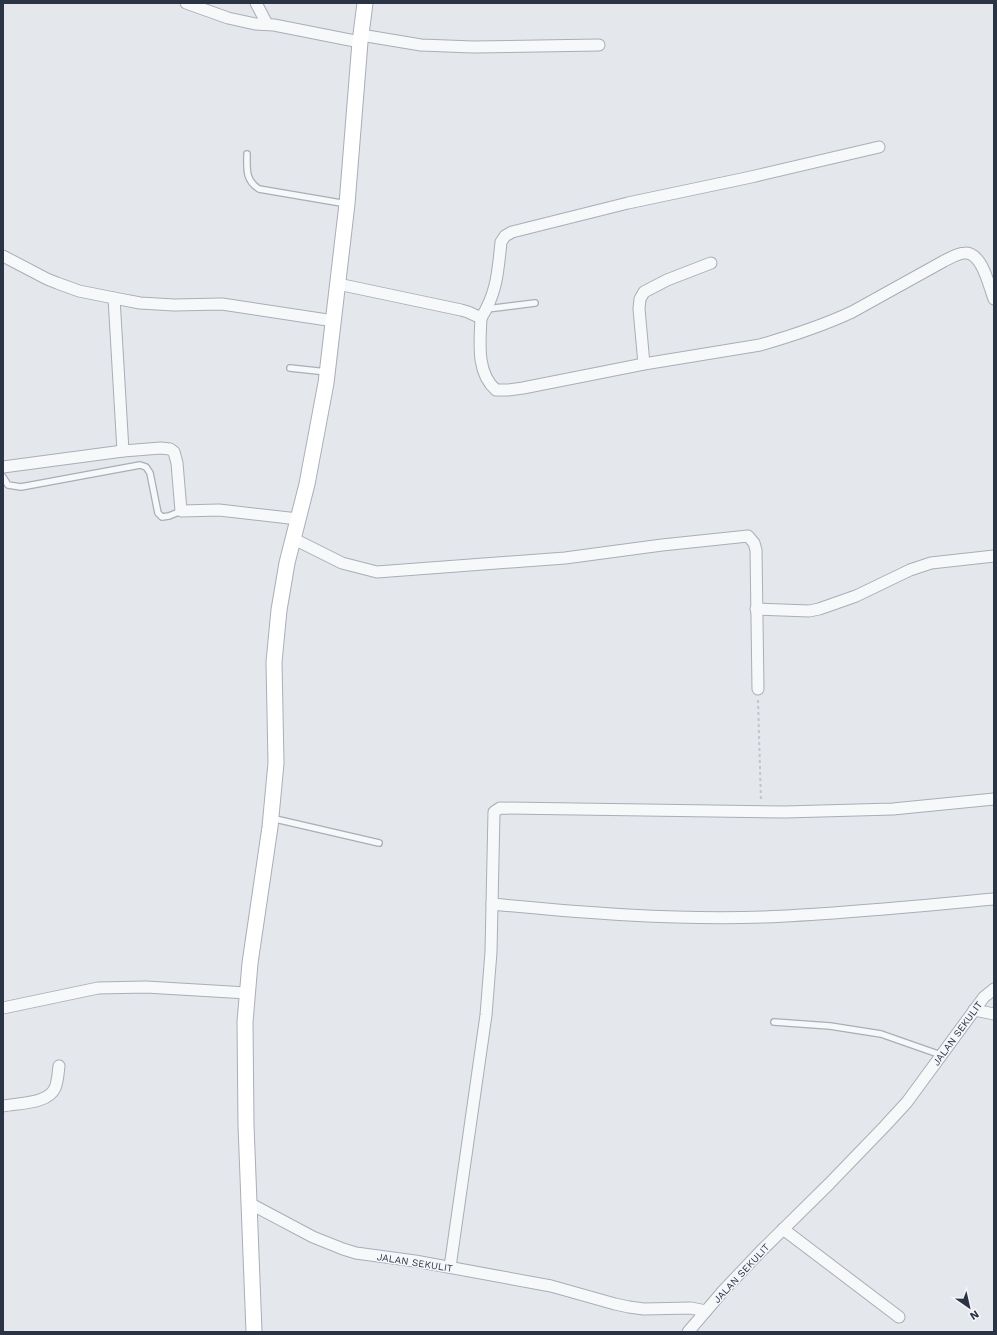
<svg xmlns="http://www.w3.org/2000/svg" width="997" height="1335" font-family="'Work Sans',sans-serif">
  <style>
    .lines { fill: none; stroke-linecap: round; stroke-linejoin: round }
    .lane-casing { stroke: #a9aeb7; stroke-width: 8 }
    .street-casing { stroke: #a9aeb7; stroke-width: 13 }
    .secondary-casing { stroke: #a9aeb7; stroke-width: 17 }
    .path { stroke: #c2c5cb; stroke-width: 2; stroke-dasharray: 3 3; stroke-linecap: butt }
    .lane { stroke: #f7f8fa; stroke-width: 5.5 }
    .street { stroke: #f7f8fa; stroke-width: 11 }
    .secondary { stroke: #fff; stroke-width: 15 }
    .labels { text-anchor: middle; stroke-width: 3; stroke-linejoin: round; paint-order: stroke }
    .street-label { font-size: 10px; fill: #2b3445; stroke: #f4f6f9 }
  </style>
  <rect width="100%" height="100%" fill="#e4e7ec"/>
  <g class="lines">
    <defs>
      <g id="lane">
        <path d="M247 154C247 169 245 180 259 189L347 204"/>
        <polyline points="487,309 535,303"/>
        <polyline points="290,368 327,372"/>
        <polyline points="3,477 8,485 21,487 140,465 146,467 150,473 158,513 162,517 169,516 181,511"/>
        <polyline points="271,818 379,843"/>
        <polyline points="774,1022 830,1026 881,1034 941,1055"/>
      </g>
      <g id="street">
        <polyline points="186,3 228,18 255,24 274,25 360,42"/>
        <polyline points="256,3 267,24"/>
        <polyline points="361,35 421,45 473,47 599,45"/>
        <polyline points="3,256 47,279 57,283 79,291 114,298 140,303 174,305 222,304 334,321"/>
        <path d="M338 284 461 310 468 312 481 318C480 342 476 373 496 390H508L523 388 644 364 760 345C791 336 822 326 852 312L944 261C950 258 958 253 965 253 982 252 989 286 994 299"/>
        <polyline points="114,298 123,451"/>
        <path d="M481 318C497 293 498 271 501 242L505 236 512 232 628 203 751 177 879 147"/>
        <polyline points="644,364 639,309 640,299 644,292 667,280 711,263"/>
        <polyline points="3,467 123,451 161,448 170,449 174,452 177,463 181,511 219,510 298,519"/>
        <polyline points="294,539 342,563 377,572 565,558 662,545 748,536 754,543 756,550 758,689"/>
        <polyline points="756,609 809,611 819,609 856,596 910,570 931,563 994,556"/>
        <path d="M492 904C583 913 674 920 764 917 841 914 918 906 994 899"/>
        <polyline points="3,1008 98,988 146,987 247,993"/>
        <polyline points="974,1010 994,1014"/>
        <path d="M3 1106C18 1103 48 1104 55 1088 58 1081 58 1073 59 1066"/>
        <polyline points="249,1203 313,1237 343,1249 356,1253 415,1261 551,1286 615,1304 629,1307 644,1309 691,1308 706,1311"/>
        <polyline points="783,1229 899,1317"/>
        <polyline points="450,1267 486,1015 491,952 494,812 500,808 785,812 893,809 994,799"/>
        <polyline points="688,1332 723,1291 761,1251 829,1184 885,1126 907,1102 984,997 994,989"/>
      </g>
      <polyline id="secondary" points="254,1332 246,1125 245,1022 250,963 270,827 276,763 274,662 279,610 287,563 307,484 326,383 347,204 360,42 365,3"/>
    </defs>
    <!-- lane casing -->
    <use href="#lane" class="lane-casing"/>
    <!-- street casing -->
    <use href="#street" class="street-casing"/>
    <!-- secondary casing -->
    <use href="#secondary" class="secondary-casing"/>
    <!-- path -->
    <polyline class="path" points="758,700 761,802"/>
    <!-- lane -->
    <use href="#lane" class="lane"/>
    <!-- street -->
    <use href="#street" class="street"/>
    <!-- secondary -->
    <use href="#secondary" class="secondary"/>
  </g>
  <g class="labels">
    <!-- street labels -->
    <g class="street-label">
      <text transform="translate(957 1033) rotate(-54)" y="4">JALAN SEKULIT</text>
      <text transform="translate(415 1262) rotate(9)" y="4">JALAN SEKULIT</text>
      <text transform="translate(741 1273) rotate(-47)" y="4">JALAN SEKULIT</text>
    </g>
  </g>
  <!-- border -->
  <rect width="997" height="1335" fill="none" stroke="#2b3445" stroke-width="8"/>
  <!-- north arrow -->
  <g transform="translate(969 1307) rotate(146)" stroke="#f4f6f9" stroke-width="3" paint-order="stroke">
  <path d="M0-3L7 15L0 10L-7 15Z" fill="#2b3445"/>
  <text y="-6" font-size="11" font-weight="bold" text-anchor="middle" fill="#2b3445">N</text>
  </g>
</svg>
